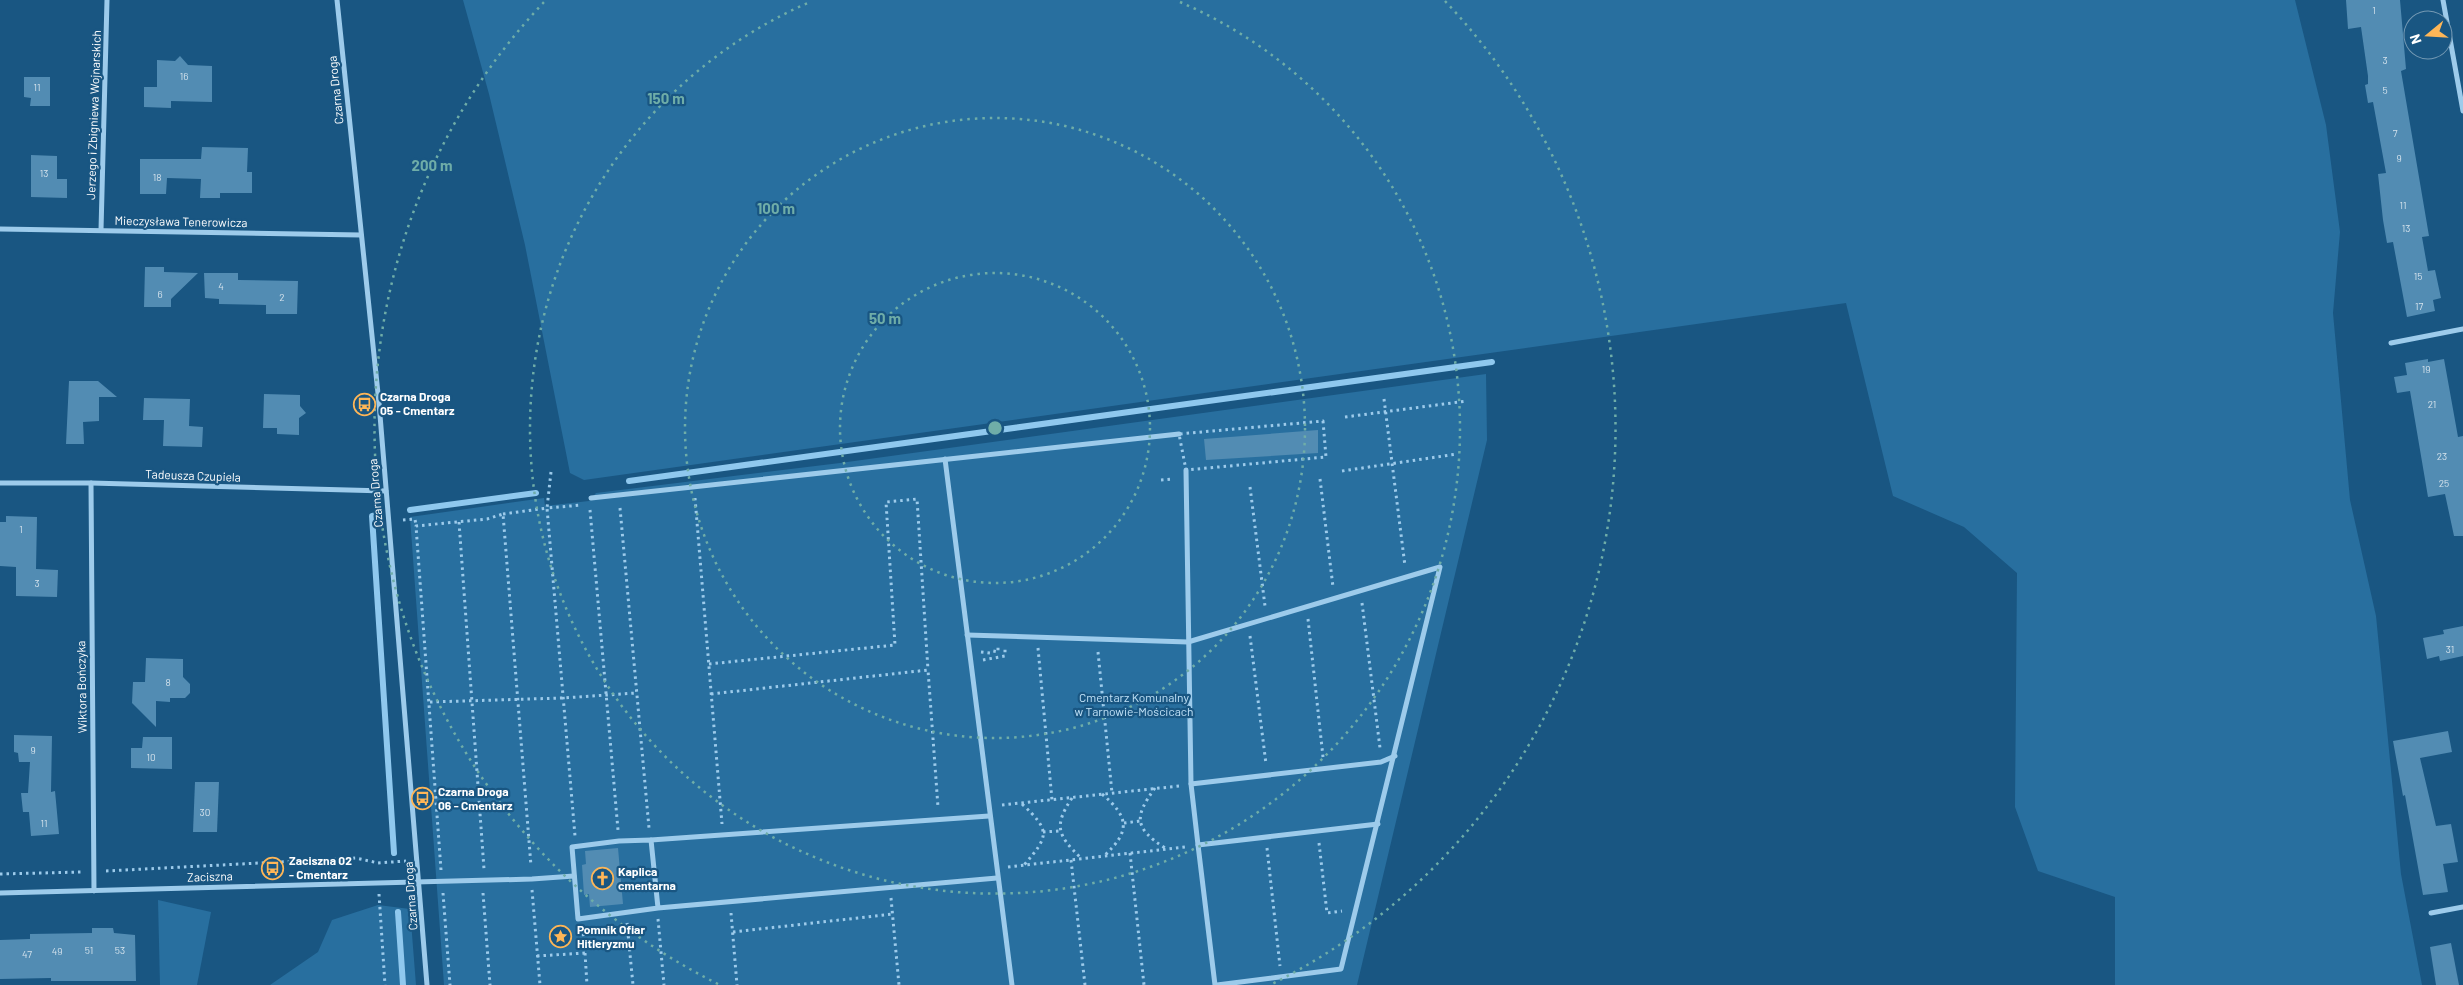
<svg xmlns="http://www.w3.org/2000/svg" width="2463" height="985" font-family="Barlow,sans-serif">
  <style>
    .green { fill: #286f9f }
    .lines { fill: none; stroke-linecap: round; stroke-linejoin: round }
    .stream { stroke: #8fc8ee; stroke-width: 6 }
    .building { fill: #528cb3 }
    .path { stroke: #9dcbeb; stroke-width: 3; stroke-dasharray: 2.5 4; stroke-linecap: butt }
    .street { stroke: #9dcbeb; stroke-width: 5 }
    .ring { fill: none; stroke: #6fada8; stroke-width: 2.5; stroke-dasharray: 2.5 5 }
    .labels { text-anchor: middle; stroke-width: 4.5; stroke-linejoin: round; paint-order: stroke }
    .number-label { font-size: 10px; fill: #d4e2ec }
    .street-label { font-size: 12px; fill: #fff; stroke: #195682 }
    .poi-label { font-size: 12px; font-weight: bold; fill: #fff; stroke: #195682; text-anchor: start }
    .park-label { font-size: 12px; fill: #c1e2f8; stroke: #195682 }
    .centre { fill: #6fada8; stroke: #195682; stroke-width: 2.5 }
    .ring-label { font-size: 15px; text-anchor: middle; font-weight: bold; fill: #6fada8; stroke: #195682; stroke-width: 4.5; stroke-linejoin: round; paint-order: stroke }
  </style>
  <rect width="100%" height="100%" fill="#195682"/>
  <!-- green -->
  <g class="green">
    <polygon points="463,0 2295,0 2326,125 2340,232 2333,313 2350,500 2376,616 2401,874 2422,985 2115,985 2115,897 2038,871 2015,807 2017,573 1964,527 1893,496 1846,303 584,480 570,473 525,245 489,94"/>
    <polygon points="1486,374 1487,440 1357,985 444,985 410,517 544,498 545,506 589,501 596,493 840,463"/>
    <polygon points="158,900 211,912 197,985 160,985"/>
    <polygon points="378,905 410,909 416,985 270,985 318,952 332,920"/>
  </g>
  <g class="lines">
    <!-- stream -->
    <g class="stream">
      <polyline points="629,481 1492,362"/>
      <polyline points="410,510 536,493"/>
      <polyline points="377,515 372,516 394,853"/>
      <polyline points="398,912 403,985"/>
    </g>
  </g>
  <!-- building -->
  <g class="building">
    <polygon points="2346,0 2400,0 2406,69 2401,71 2429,236 2422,237 2428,271 2435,270 2441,298 2433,300 2435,311 2407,317 2393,242 2387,243 2383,220 2378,174 2386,173 2373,102 2368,103 2365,85 2368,84 2368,76 2361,27 2348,29"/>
    <polygon points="180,56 188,65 212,66 212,102 171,101 171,108 144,107 144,87 157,87 157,60 175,61"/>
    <polygon points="24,77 50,77 50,106 30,106 31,98 24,97"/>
    <polygon points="202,147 248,148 247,172 252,172 252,193 220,193 220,198 200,198 201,179 167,178 166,194 140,194 140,159 201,159"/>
    <polygon points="31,155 57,156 57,179 67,179 67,198 31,197"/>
    <polygon points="145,267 164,267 164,272 198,273 171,299 171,307 144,307"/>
    <polygon points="204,273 238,273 238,280 298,281 297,314 266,314 266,305 219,304 219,299 205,298"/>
    <polygon points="2428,359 2428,362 2444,359 2458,437 2463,436 2463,536 2454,536 2445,494 2428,497 2410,391 2397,393 2394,377 2407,375 2405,363"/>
    <polygon points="69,381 98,381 117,397 99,397 99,421 83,422 84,444 66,444"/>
    <polygon points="264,394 300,395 300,406 306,413 299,418 299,435 277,434 277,428 263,428"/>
    <polygon points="144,398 190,399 189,426 203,427 202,447 163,446 164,420 143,420"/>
    <polygon points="1318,430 1318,453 1206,460 1204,439"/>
    <polygon points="6,516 37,517 36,569 58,570 57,597 16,596 16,567 0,566 0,522 6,522"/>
    <polygon points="2463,626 2463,656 2440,661 2439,656 2427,659 2423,638 2444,634 2443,630"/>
    <polygon points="146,658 183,659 183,677 190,684 190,693 185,698 170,698 170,702 156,701 156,727 132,703 133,682 145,682"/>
    <polygon points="2448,731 2452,752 2420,758 2436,826 2451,824 2458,862 2443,864 2448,892 2423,895 2405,795 2403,796 2393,741"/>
    <polygon points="14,735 52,736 51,792 55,791 59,834 31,836 29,812 23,812 21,793 28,793 30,762 19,762 18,753 14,752"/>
    <polygon points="143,737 172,737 172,769 131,768 131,748 142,748"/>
    <polygon points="195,782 219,782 217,832 193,832"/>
    <polygon points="618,848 623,904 590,907 589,894 584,895 582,865 586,864 585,851"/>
    <polygon points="92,928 113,928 114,933 135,935 136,981 51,981 51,978 0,979 0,940 30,939 30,934 92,933"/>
    <polygon points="2451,943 2459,985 2436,985 2430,947"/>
  </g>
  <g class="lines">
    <!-- path -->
    <g class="path">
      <polyline points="1384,399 1405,566"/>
      <polyline points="1345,417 1467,401"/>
      <polygon points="1323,421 1326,457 1186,470 1179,434"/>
      <polyline points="1342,471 1457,454"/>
      <polyline points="551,472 547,508 582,505"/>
      <polyline points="1320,479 1333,587"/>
      <polyline points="1161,480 1173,479"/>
      <polyline points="1250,487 1265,606"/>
      <polyline points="695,498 722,824"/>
      <polyline points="620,508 649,828"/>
      <polyline points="590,510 618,830"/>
      <polyline points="503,514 547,508 575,836"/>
      <polyline points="403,520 415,519 416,526"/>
      <polyline points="459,522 484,869"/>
      <polyline points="1362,603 1380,748"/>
      <polyline points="1308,619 1323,757"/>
      <polyline points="1250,636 1266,764"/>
      <polyline points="1038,648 1052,800"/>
      <polyline points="981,652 990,653 993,651 998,652 998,647"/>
      <polyline points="1098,652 1112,793"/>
      <polyline points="983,660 1005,656 1005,648"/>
      <polyline points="709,664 895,645 886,502 917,499 928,670"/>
      <polyline points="711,694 928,670 938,807"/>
      <polyline points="430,702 563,698 636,693"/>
      <path d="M1155 788C1134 817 1134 828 1165 848"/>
      <path d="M1102 794C1129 817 1131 831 1104 856"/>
      <path d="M1072 798C1053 826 1058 836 1081 858"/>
      <path d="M1022 804C1051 831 1049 836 1024 865"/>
      <polyline points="1002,805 1179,786"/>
      <polyline points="1124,823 1140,821"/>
      <polyline points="1043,832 1060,831"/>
      <polyline points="1319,843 1327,913 1342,911"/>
      <polyline points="1267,848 1280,966"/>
      <polyline points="1130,853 1144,985"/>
      <polyline points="1071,860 1085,985"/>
      <polyline points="1008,867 1185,847"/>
      <polyline points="441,870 416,526 487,519 503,514 531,866"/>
      <polyline points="106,871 356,858 378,863 406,861"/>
      <polyline points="0,874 82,872"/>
      <polyline points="532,890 540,985"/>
      <polyline points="443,893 450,985"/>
      <polyline points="483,893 490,985"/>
      <polyline points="379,894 385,985"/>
      <polyline points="891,898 899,985"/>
      <polyline points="731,913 737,985"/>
      <polyline points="658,919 664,985"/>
      <polyline points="627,923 633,985"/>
      <polyline points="733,932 893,914"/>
      <polyline points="585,953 587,985"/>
      <polyline points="537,956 585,953 583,931"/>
    </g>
    <!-- street -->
    <g class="street">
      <polyline points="337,0 379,403 427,985"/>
      <polyline points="2443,0 2463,111"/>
      <polyline points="0,229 361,235"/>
      <polyline points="101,230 107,0"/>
      <polyline points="2391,343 2463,329"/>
      <polyline points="945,459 1012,985"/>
      <polyline points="1186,470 1191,784 1381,762 1395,756"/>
      <polyline points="0,483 91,483 386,491"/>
      <polyline points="91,483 94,891"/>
      <polyline points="591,498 1179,434"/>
      <polyline points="967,635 1188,642 1440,567 1341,969 1217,985"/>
      <polyline points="1191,784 1198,845 1378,824"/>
      <polyline points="651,840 989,816"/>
      <polyline points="1198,845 1215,985"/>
      <polyline points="0,893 532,879 574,876"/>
      <polyline points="658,908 578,919 572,847 619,841 651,840 658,908 997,878"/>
      <polyline points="2431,913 2463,907"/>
    </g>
  </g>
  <!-- distance rings -->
  <g class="ring">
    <circle cx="995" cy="428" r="155"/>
    <circle cx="995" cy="428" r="310"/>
    <path d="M1180 2A465 465 0 1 1 810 2"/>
    <path d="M718 984A621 621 0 0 1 545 1M1445 1A621 621 0 0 1 1272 984"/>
  </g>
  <!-- icons -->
  <defs>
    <symbol id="bus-ring" viewBox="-11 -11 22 22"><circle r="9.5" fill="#195682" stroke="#feb657" stroke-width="1.5"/><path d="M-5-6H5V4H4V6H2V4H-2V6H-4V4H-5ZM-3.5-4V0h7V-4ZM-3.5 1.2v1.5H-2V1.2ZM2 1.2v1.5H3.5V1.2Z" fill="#feb657"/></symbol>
    <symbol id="church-ring" viewBox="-11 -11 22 22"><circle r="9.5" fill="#195682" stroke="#feb657" stroke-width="1.5"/><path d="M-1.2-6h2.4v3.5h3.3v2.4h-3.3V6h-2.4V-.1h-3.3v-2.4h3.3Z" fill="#feb657"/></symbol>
    <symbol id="sight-ring" viewBox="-11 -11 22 22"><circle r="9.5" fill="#195682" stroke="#feb657" stroke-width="1.5"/><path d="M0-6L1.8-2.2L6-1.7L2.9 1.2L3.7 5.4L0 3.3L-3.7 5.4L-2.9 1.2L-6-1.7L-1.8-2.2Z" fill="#feb657"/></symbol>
  </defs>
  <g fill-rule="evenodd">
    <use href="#bus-ring" x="352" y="392" width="25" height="25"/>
    <use href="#bus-ring" x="410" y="786" width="25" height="25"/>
    <use href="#bus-ring" x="260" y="856" width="25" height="25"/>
    <use href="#church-ring" x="590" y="866" width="25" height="25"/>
    <use href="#sight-ring" x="548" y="924" width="25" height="25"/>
  </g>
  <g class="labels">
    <!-- number labels -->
    <g class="number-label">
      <text x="2374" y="14">1</text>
      <text x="2385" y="64">3</text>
      <text x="184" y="80">16</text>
      <text x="37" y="91">11</text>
      <text x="2385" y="94">5</text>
      <text x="2395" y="137">7</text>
      <text x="2399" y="162">9</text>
      <text x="44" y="177">13</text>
      <text x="157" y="181">18</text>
      <text x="2403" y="209">11</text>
      <text x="2406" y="232">13</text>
      <text x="2418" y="280">15</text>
      <text x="221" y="290">4</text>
      <text x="160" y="298">6</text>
      <text x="282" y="301">2</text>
      <text x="2419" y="310">17</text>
      <text x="2426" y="373">19</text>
      <text x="2432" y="408">21</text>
      <text x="2442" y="460">23</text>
      <text x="2444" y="487">25</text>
      <text x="21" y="533">1</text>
      <text x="37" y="587">3</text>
      <text x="2450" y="653">31</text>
      <text x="168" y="686">8</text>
      <text x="33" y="754">9</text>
      <text x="151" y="761">10</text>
      <text x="205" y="816">30</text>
      <text x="44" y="827">11</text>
      <text x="89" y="954">51</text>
      <text x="120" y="954">53</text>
      <text x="57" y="955">49</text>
      <text x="27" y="958">47</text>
    </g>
    <!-- street labels -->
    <g class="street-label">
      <text transform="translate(336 90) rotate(-96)" y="4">Czarna Droga</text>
      <text transform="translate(94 115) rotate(-88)" y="4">Jerzego i Zbigniewa Wojnarskich</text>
      <text transform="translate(181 222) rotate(1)" y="4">Mieczysława Tenerowicza</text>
      <text transform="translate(193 476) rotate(2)" y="4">Tadeusza Czupiela</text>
      <text transform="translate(376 493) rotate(-95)" y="4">Czarna Droga</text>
      <text transform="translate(82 687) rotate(-91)" y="4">Wiktora Bończyka</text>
      <text transform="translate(210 877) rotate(-2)" y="4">Zaciszna</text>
      <text transform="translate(411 896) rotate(-94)" y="4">Czarna Droga</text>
    </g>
    <!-- poi labels -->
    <g class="poi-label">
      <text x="380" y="401">Czarna Droga<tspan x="380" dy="14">05 - Cmentarz</tspan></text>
      <text x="438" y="796">Czarna Droga<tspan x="438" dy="14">06 - Cmentarz</tspan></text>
      <text x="289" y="865">Zaciszna 02<tspan x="289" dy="14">- Cmentarz</tspan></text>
      <text x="618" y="876">Kaplica<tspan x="618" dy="14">cmentarna</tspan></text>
      <text x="577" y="934">Pomnik Ofiar<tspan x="577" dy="14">Hitleryzmu</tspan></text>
    </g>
    <!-- park labels -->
    <g class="park-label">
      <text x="1134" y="702">Cmentarz Komunalny<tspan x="1134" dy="14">w Tarnowie-Mościcach</tspan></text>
    </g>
  </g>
  <circle cx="995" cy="428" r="8" class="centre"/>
  <g class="ring-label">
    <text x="666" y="104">150 m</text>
    <text x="432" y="171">200 m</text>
    <text x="776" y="214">100 m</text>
    <text x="885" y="324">50 m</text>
  </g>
  <!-- north arrow -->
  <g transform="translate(2428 35) rotate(252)"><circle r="24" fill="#195682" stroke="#759ab4"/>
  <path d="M0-4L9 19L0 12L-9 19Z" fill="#feb657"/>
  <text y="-8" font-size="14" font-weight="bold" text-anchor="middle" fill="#ffffff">N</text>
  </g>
</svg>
